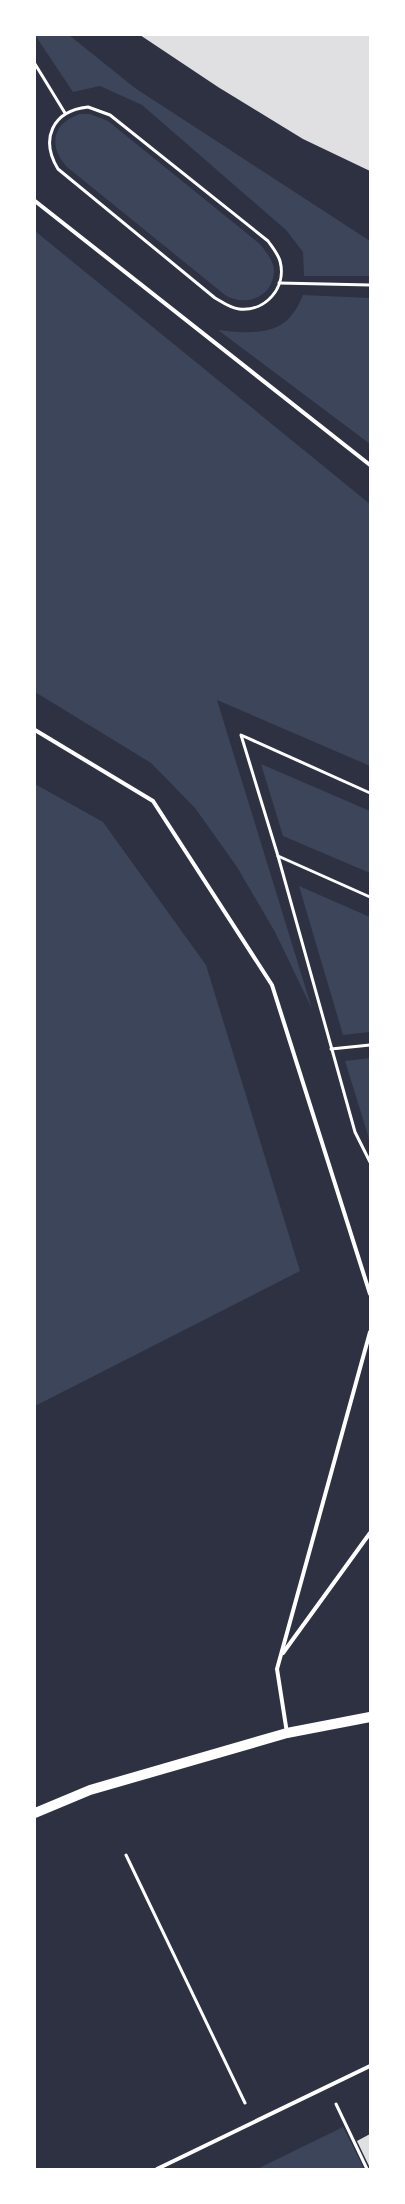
<svg xmlns="http://www.w3.org/2000/svg" width="405" height="2204" font-family="Raleway,sans-serif">
  <style>
    .green { fill: #3c4559 }
    .building { fill: #e0e0e3 }
    .lines { fill: none; stroke-linecap: round; stroke-linejoin: round }
    .path { stroke: #fff; stroke-width: 3 }
    .service { stroke: #fff; stroke-width: 4 }
    .secondary { stroke: #fff; stroke-width: 10 }
  </style>
  <rect width="100%" height="100%" fill="#2d3142"/>
  <!-- green -->
  <g class="green">
    <polygon points="35,35 69,35 135,88 370,241 370,276 304,276 303,252 286,230 142,105 100,86 73,92"/>
    <path d="M79 114H90L108 121 260 244C266 252 274 261 274 271 273 298 245 307 225 295L67 167C48 146 52 124 79 114Z"/>
    <polygon points="35,231 370,504 370,766 217,700 312,1009 275,932 237,867 195,808 151,763 35,692"/>
    <path d="M303 295 370 298V444L218 330C243 333 278 337 294 312 298 307 300 301 303 295Z"/>
    <polygon points="261,764 370,811 370,873 283,836"/>
    <polygon points="35,784 103,822 206,965 300,1271 35,1406"/>
    <polygon points="299,886 370,917 370,1032 343,1035"/>
    <polygon points="370,1058 370,1142 345,1061"/>
    <polygon points="343,2127 364,2169 257,2169"/>
  </g>
  <!-- building -->
  <g class="building">
    <polygon points="140,35 370,35 370,171 303,139 218,87"/>
    <polygon points="370,2134 370,2168 357,2141"/>
  </g>
  <g class="lines">
    <!-- path -->
    <g class="path">
      <polyline points="35,64 65,113"/>
      <path d="M88 107 110 115 268 241C273 248 278 254 280 261 287 287 266 312 239 309 230 308 222 302 215 298L58 169C40 139 52 111 88 107Z"/>
      <polyline points="279,283 370,285"/>
      <polyline points="370,793 241,735 278,856 355,1132 370,1162"/>
      <polyline points="278,856 370,897"/>
      <polyline points="331,1049 370,1045"/>
      <polyline points="126,1855 245,2103"/>
      <polyline points="336,2104 367,2169"/>
    </g>
    <!-- service -->
    <g class="service">
      <polyline points="35,201 370,465"/>
      <polyline points="35,730 153,801 272,985 370,1294"/>
      <polyline points="283,1653 370,1533"/>
      <polyline points="287,1733 277,1669 370,1332"/>
      <polyline points="157,2169 370,2066"/>
    </g>
    <!-- secondary -->
    <polyline class="secondary" points="35,1813 90,1790 287,1733 370,1717"/>
  </g>
  <!-- border -->
  <rect width="405" height="2204" fill="none" stroke="#ffffff" stroke-width="72"/>
</svg>
